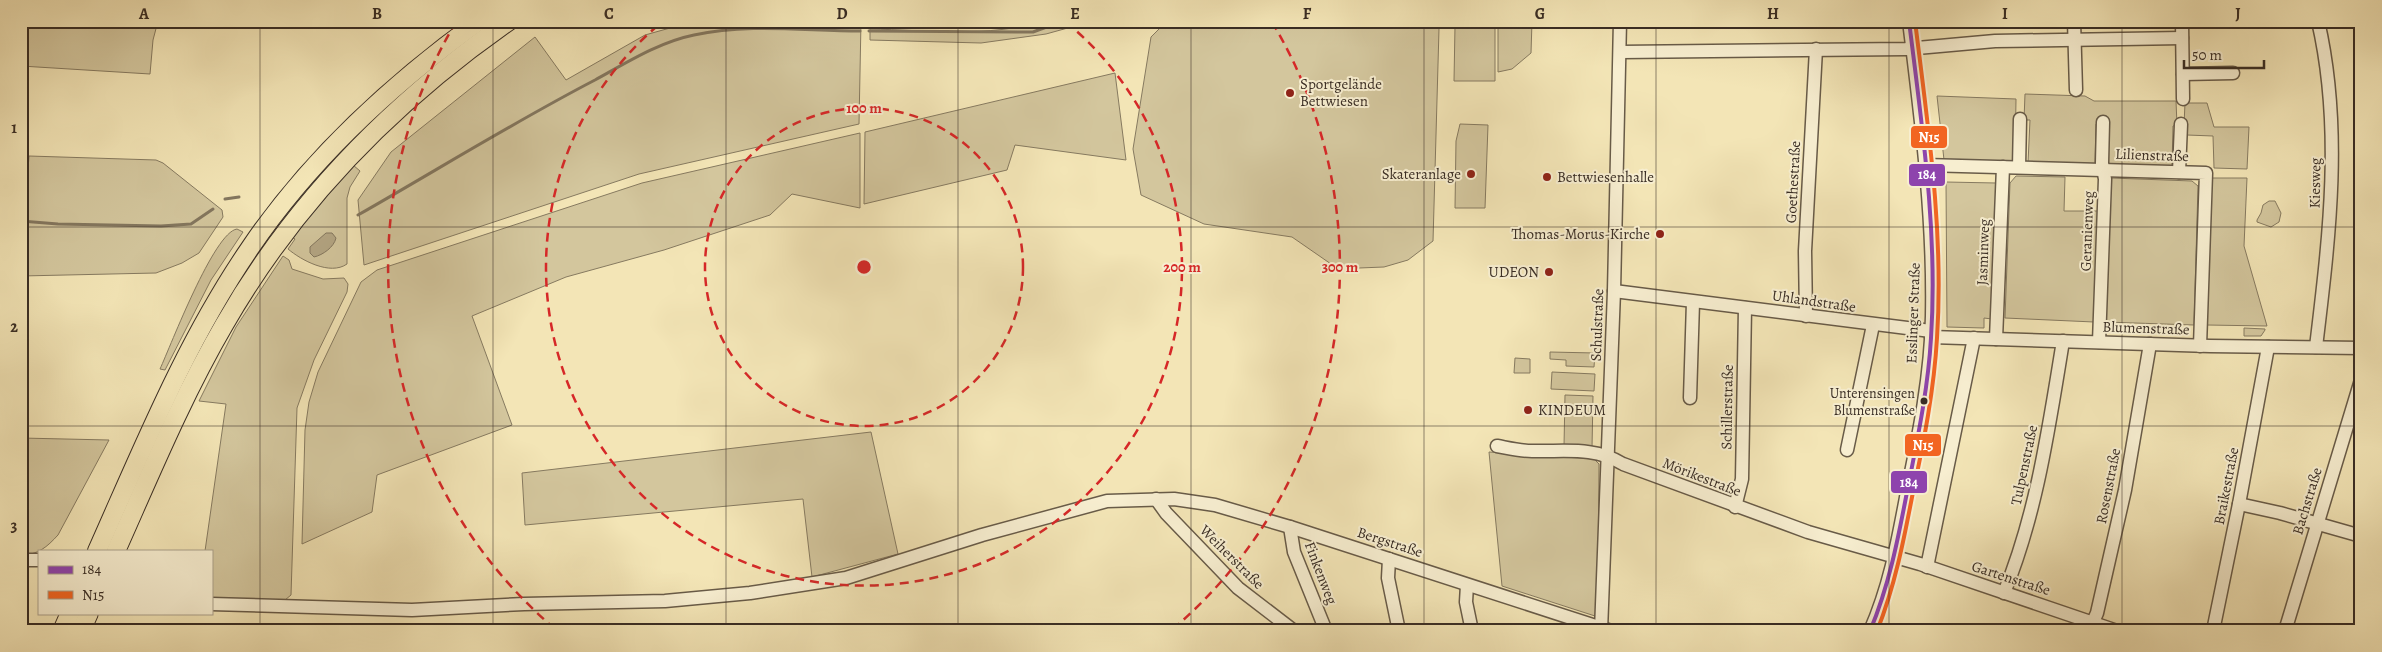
<svg xmlns="http://www.w3.org/2000/svg" width="2382" height="652" font-family="Alegreya,serif">
  <style>
    .green { fill: #d3c69d; stroke: #867a60 }
    .water { fill: #b4a684; stroke: #83765e }
    .lines { fill: none; stroke-linecap: round; stroke-linejoin: round }
    .stream { stroke: #83765e; stroke-width: 3 }
    .minor-casing { stroke: #685b48; stroke-width: 15 }
    .highway-casing { stroke: #392d24; stroke-width: 20 }
    .minor { stroke: #f7eed0; stroke-width: 12 }
    .highway { stroke: #f3e5b6; stroke-width: 18 }
    .bus-1-casing { stroke: #f7eed0; stroke-width: 8 }
    .bus-2-casing { stroke: #f7eed0; stroke-width: 8 }
    .bus-1 { stroke: #8e44ad; stroke-width: 4 }
    .bus-2 { stroke: #f26522; stroke-width: 4 }
    .grid { fill: none; stroke: #392d24; stroke-width: 1; stroke-opacity: 0.55 }
    .ring { fill: none; stroke: #d62828; stroke-width: 2.5; stroke-dasharray: 9 6 }
    .poi-dot { fill: #8f2418; stroke: #f7eed0; stroke-width: 2 }
    .bus-dot { fill: #392d24; stroke: #f7eed0; stroke-width: 2 }
    .labels { text-anchor: middle; stroke-width: 4; stroke-linejoin: round; paint-order: stroke }
    .bus-label { font-size: 14px; fill: #392d24; stroke: #f7eed0; text-anchor: end }
    .poi-label { font-size: 15px; fill: #392d24; stroke: #f7eed0; text-anchor: start }
    .street-label { font-size: 15px; fill: #392d24; stroke: #f7eed0 }
    .centre { fill: #d62828; stroke: #f7eed0; stroke-width: 2.5 }
    .ring-label { font-size: 15px; text-anchor: middle; font-weight: bold; fill: #d62828; stroke: #f7eed0; stroke-width: 4; stroke-linejoin: round; paint-order: stroke }
    .line-badge { stroke: #f7eed0; stroke-width: 2 }
    .badge-label { font-size: 14px; text-anchor: middle; font-weight: bold; fill: #fff }
    .neatline { fill: none; stroke: #392d24; stroke-width: 2 }
    .grid-label { font-size: 16px; text-anchor: middle; font-weight: bold; fill: #392d24 }
  </style>
  <rect width="100%" height="100%" fill="#f3e5b6"/>
  <filter id="stains"><feTurbulence type="fractalNoise" baseFrequency=".004" numOctaves="4"/><feColorMatrix values="0 0 0 0 .2 0 0 0 0 .09 0 0 0 0 .02 0 0 0 .5 -.17"/></filter>
  <radialGradient id="worn" r=".72"><stop offset=".6" stop-color="#630" stop-opacity="0"/><stop offset="1" stop-color="#630" stop-opacity=".3"/></radialGradient>
  <!-- green -->
  <g class="green">
    <polygon points="21,21 158,21 153,40 150,74 21,66"/>
    <polygon points="695,21 861,21 859,124 639,174 364,265 358,200 391,152 535,37 566,80 645,35"/>
    <path d="M1043 21H1093L1046 34 981 43 870 40V29C926 30 989 38 1043 21Z"/>
    <polygon points="1167,21 1431,21 1439,29 1433,241 1408,260 1384,267 1359,268 1331,264 1292,237 1204,224 1141,195 1133,149 1151,37"/>
    <polygon points="1498,21 1532,21 1531,53 1512,69 1498,72"/>
    <polygon points="1455,26 1495,26 1495,81 1454,81"/>
    <polygon points="1115,73 1126,160 1015,145 1007,170 864,204 865,132"/>
    <polygon points="2025,94 2085,96 2094,101 2176,101 2177,125 2173,126 2172,166 2108,164 2109,123 2096,124 2095,164 2028,163 2030,120 2024,120"/>
    <polygon points="1937,96 2016,99 2015,162 1944,160"/>
    <polygon points="2185,103 2207,103 2214,127 2249,127 2247,169 2214,168 2213,136 2187,135 2184,125"/>
    <polygon points="1460,124 1488,125 1485,208 1455,208 1456,141"/>
    <polygon points="860,133 860,208 792,194 770,215 664,250 566,277 472,316 512,425 377,475 372,512 302,544 305,430 309,402 318,372 361,282 377,270 642,183"/>
    <polygon points="29,156 156,160 163,163 222,210 223,217 199,253 182,263 156,273 21,276 21,208 25,208"/>
    <path d="M353 165 360 171 350 187 347 198V264C330 276 301 260 288 249L295 239 292 237Z"/>
    <polygon points="2016,176 2065,177 2064,211 2098,211 2094,322 2005,318 2010,183"/>
    <polygon points="2111,178 2192,181 2198,186 2194,325 2105,322"/>
    <polygon points="2212,178 2247,178 2244,246 2267,326 2207,325"/>
    <polygon points="1946,182 1996,183 1992,319 1984,318 1984,328 1947,327"/>
    <polygon points="2269,201 2275,201 2281,213 2279,222 2271,227 2257,222 2257,220 2261,213 2263,205"/>
    <path d="M237 229 243 232 211 280 165 370 160 369C171 345 214 232 237 229Z"/>
    <polygon points="283,256 289,260 292,269 323,279 344,278 348,284 347,292 314,360 297,408 291,595 285,600 211,600 211,551 205,551 226,404 199,401 236,327"/>
    <polygon points="2244,328 2265,329 2265,330 2261,336 2244,336"/>
    <polygon points="1550,352 1595,353 1594,367 1566,366 1566,360 1550,359"/>
    <polygon points="1515,358 1530,359 1530,373 1514,373"/>
    <polygon points="1552,372 1595,374 1594,391 1551,389"/>
    <polygon points="1565,395 1593,396 1592,448 1564,446"/>
    <polygon points="871,432 898,554 812,577 803,499 525,525 522,473"/>
    <path d="M21 438 109 440 58 535C47 547 38 555 21 555Z"/>
    <polygon points="1489,452 1594,459 1599,464 1598,599 1595,616 1502,586"/>
    <polygon points="127,628 266,631 126,631"/>
  </g>
  <!-- water -->
  <path class="water" d="M326 233H332L336 238C334 247 323 255 314 257L310 253V247Z"/>
  <g class="lines">
    <!-- stream -->
    <g class="stream">
      <polyline points="869,31 1033,32 1063,21"/>
      <polyline points="225,199 239,197"/>
      <path d="M358 215C437 170 514 122 595 80 626 63 659 42 694 35 749 23 805 31 860 31"/>
      <polyline points="21,221 58,224 161,226 191,224 213,209"/>
    </g>
    <defs>
      <g id="minor">
        <polyline points="2074,21 2076,90"/>
        <polyline points="2182,21 2183,99"/>
        <polyline points="1621,52 1906,49 1995,41 2182,38"/>
        <polyline points="2183,74 2233,73"/>
        <polyline points="1925,165 2206,173 2200,346"/>
        <polyline points="2019,167 2020,119"/>
        <polyline points="2179,172 2181,124"/>
        <polyline points="1614,291 1931,331"/>
        <polyline points="1806,316 1805,251 1816,49"/>
        <polyline points="1931,337 2210,346 2361,348"/>
        <polyline points="1996,339 2003,167"/>
        <polyline points="2099,342 2105,179 2102,163 2103,122"/>
        <path d="M2316 347C2329 239 2343 129 2318 21"/>
        <polyline points="1690,398 1693,302"/>
        <path d="M1497 446C1508 448 1520 451 1532 451 1564 452 1594 446 1623 464L1808 532 1920 564 2117 631"/>
        <polyline points="1847,450 1873,325"/>
        <polyline points="1156,499 1166,513 1238,588 1294,631"/>
        <polyline points="2239,504 2280,513 2361,536"/>
        <polyline points="1735,507 1742,479 1745,308"/>
        <polyline points="1290,527 1294,552 1326,631"/>
        <polyline points="1389,559 1388,578 1399,631"/>
        <polyline points="21,560 39,560"/>
        <polyline points="1927,567 1974,338"/>
        <polyline points="1467,585 1466,602 1472,631"/>
        <path d="M2004 593C2037 513 2049 426 2063 341"/>
        <polyline points="211,604 412,610 524,604 665,601 750,593 846,578 982,535 1107,501 1174,499 1215,505 1290,527 1611,631"/>
        <polyline points="1601,631 1614,291 1620,21"/>
        <path d="M1870 631C1890 586 1898 540 1907 492 1919 434 1931 375 1932 316 1934 217 1921 119 1909 21"/>
        <polyline points="2089,631 2097,613 2125,490 2150,344"/>
        <polyline points="2213,631 2239,504 2268,347"/>
        <polyline points="2285,631 2361,380"/>
      </g>
      <g id="highway">
        <path d="M97 551C143 448 186 341 250 248 311 158 392 84 479 21"/>
        <path d="M116 551C150 475 182 397 224 325 295 201 393 102 509 21"/>
        <polyline points="62,631 70,613"/>
        <polyline points="81,631 89,613"/>
      </g>
    </defs>
    <!-- minor casing -->
    <use href="#minor" class="minor-casing"/>
    <!-- highway casing -->
    <use href="#highway" class="highway-casing"/>
    <!-- minor -->
    <use href="#minor" class="minor"/>
    <!-- highway -->
    <use href="#highway" class="highway"/>
    <defs>
      <path id="bus-1" d="M1870 631C1889 586 1898 539 1907 492 1917 441 1928 390 1931 338 1938 233 1922 126 1909 21"/>
      <path id="bus-2" d="M1877 631C1895 586 1904 539 1913 492 1924 441 1934 390 1937 338 1944 233 1928 126 1915 21"/>
    </defs>
    <!-- bus-1 casing -->
    <use href="#bus-1" class="bus-1-casing"/>
    <!-- bus-2 casing -->
    <use href="#bus-2" class="bus-2-casing"/>
    <!-- bus-1 -->
    <use href="#bus-1" class="bus-1"/>
    <!-- bus-2 -->
    <use href="#bus-2" class="bus-2"/>
  </g>
  <!-- grid -->
  <path class="grid" d="M260 21V631M493 21V631M726 21V631M958 21V631M1191 21V631M1424 21V631M1656 21V631M1889 21V631M2122 21V631M21 227H2361M21 426H2361"/>
  <!-- distance rings -->
  <g class="ring">
    <circle cx="864" cy="267" r="159"/>
    <path d="M1066 22A318 318 0 1 1 662 22"/>
    <path d="M555 629A476 476 0 0 1 456 22M1272 22A476 476 0 0 1 1173 629"/>
  </g>
  <!-- markers -->
  <g class="poi-dot">
    <circle cx="1290" cy="93" r="5"/>
    <circle cx="1471" cy="174" r="5"/>
    <circle cx="1547" cy="177" r="5"/>
    <circle cx="1660" cy="234" r="5"/>
    <circle cx="1549" cy="272" r="5"/>
    <circle cx="1528" cy="410" r="5"/>
  </g>
  <circle class="bus-dot" cx="1924" cy="401" r="4.5"/>
  <g class="labels">
    <!-- bus labels -->
    <g class="bus-label">
      <text x="1915" y="398">Unterensingen<tspan x="1915" dy="17">Blumenstraße</tspan></text>
    </g>
    <!-- poi labels -->
    <g class="poi-label">
      <text x="1300" y="89">Sportgelände<tspan x="1300" dy="17">Bettwiesen</tspan></text>
      <text x="1461" y="179" text-anchor="end">Skateranlage</text>
      <text x="1557" y="182">Bettwiesenhalle</text>
      <text x="1650" y="239" text-anchor="end">Thomas-Morus-Kirche</text>
      <text x="1539" y="277" text-anchor="end">UDEON</text>
      <text x="1538" y="415">KINDEUM</text>
    </g>
    <!-- street labels -->
    <g class="street-label">
      <text transform="translate(2152 155) rotate(2)" y="5">Lilienstraße</text>
      <text transform="translate(1793 182) rotate(-87)" y="5">Goethestraße</text>
      <text transform="translate(2315 183) rotate(-89)" y="5">Kiesweg</text>
      <text transform="translate(2087 231) rotate(-88)" y="5">Geranienweg</text>
      <text transform="translate(1983 252) rotate(-88)" y="5">Jasminweg</text>
      <text transform="translate(1814 301) rotate(8)" y="5">Uhlandstraße</text>
      <text transform="translate(1913 313) rotate(-88)" y="5">Esslinger Straße</text>
      <text transform="translate(1597 325) rotate(-88)" y="5">Schulstraße</text>
      <text transform="translate(2146 328) rotate(2)" y="5">Blumenstraße</text>
      <text transform="translate(1727 407) rotate(-89)" y="5">Schillerstraße</text>
      <text transform="translate(2024 465) rotate(-78)" y="5">Tulpenstraße</text>
      <text transform="translate(1702 477) rotate(21)" y="5">Mörikestraße</text>
      <text transform="translate(2108 486) rotate(-79)" y="5">Rosenstraße</text>
      <text transform="translate(2226 486) rotate(-79)" y="5">Braikestraße</text>
      <text transform="translate(2307 501) rotate(-73)" y="5">Bachstraße</text>
      <text transform="translate(1390 542) rotate(18)" y="5">Bergstraße</text>
      <text transform="translate(1232 557) rotate(45)" y="5">Weiherstraße</text>
      <text transform="translate(1321 573) rotate(69)" y="5">Finkenweg</text>
      <text transform="translate(2011 578) rotate(18)" y="5">Gartenstraße</text>
    </g>
  </g>
  <circle cx="864" cy="267" r="8" class="centre"/>
  <g class="ring-label">
    <text x="864" y="113">100 m</text>
    <text x="1182" y="272">200 m</text>
    <text x="1340" y="272">300 m</text>
  </g>
  <g class="line-badge">
    <rect x="1910" y="125" width="38" height="24" rx="5" fill="#f26522"/>
    <rect x="1908" y="163" width="38" height="24" rx="5" fill="#8e44ad"/>
    <rect x="1904" y="433" width="38" height="24" rx="5" fill="#f26522"/>
    <rect x="1890" y="470" width="38" height="24" rx="5" fill="#8e44ad"/>
  </g>
  <g class="badge-label">
    <text x="1929" y="142">N15</text>
    <text x="1927" y="179">184</text>
    <text x="1923" y="450">N15</text>
    <text x="1909" y="487">184</text>
  </g>
  <!-- margin -->
  <rect width="2382" height="652" fill="none" stroke="#f3e5b6" stroke-width="55"/>
  <!-- legend -->
  <rect x="38" y="550" width="175" height="65" fill="#f7eed0" stroke="#aba18b"/>
  <rect x="48" y="566" width="25" height="8" fill="#8e44ad" stroke="#aba18b"/>
  <text x="82" y="574" font-size="15" fill="#392d24">184</text>
  <rect x="48" y="591" width="25" height="8" fill="#f26522" stroke="#aba18b"/>
  <text x="82" y="600" font-size="15" fill="#392d24">N15</text>
  <!-- scale -->
  <path d="M2184 60v8h80v-8" fill="none" stroke="#392d24" stroke-width="2.5"/>
  <text x="2192" y="60" font-size="15" fill="#392d24" stroke="#f7eed0" stroke-width="4" paint-order="stroke">50 m</text>
  <rect x="28" y="28" width="2326" height="596" class="neatline"/>
  <g class="grid-label">
    <text x="144" y="19">A</text>
    <text x="377" y="19">B</text>
    <text x="609" y="19">C</text>
    <text x="842" y="19">D</text>
    <text x="1075" y="19">E</text>
    <text x="1307" y="19">F</text>
    <text x="1540" y="19">G</text>
    <text x="1773" y="19">H</text>
    <text x="2005" y="19">I</text>
    <text x="2238" y="19">J</text>
    <text x="14" y="133">1</text>
    <text x="14" y="332">2</text>
    <text x="14" y="531">3</text>
  </g>
  <rect width="100%" height="100%" filter="url(#stains)"/>
  <rect width="100%" height="100%" fill="url(#worn)"/>
</svg>
